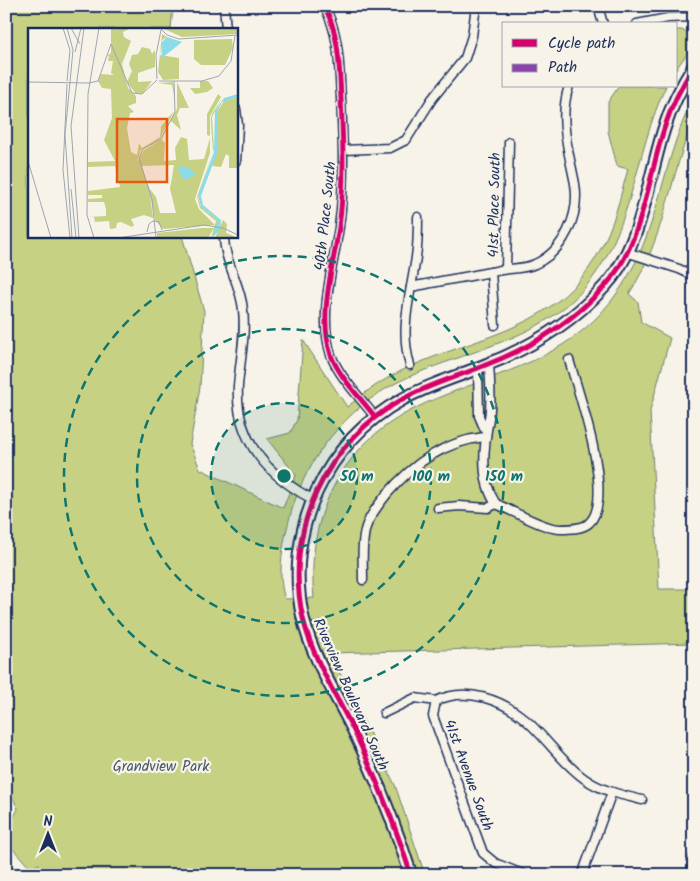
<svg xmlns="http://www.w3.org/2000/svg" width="700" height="881" font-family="Kalam,sans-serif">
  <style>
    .green { fill: #c6d184; stroke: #708071 }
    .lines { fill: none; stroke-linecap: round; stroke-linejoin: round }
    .street-casing { stroke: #1b2f5e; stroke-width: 11 }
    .secondary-casing { stroke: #1b2f5e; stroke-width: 15 }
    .street { stroke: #f7f3e8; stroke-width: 8 }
    .secondary { stroke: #f7f3e8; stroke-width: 11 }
    .quiet { stroke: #8e44ad; stroke-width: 4; stroke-dasharray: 8 4; stroke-linecap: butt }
    .cycleway-casing { stroke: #f7f3e8; stroke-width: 8 }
    .cycleway { stroke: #d6006c; stroke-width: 5 }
    .ring { fill: none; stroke: #0f766e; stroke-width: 2.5; stroke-dasharray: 9 6 }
    .labels { text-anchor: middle; stroke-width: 4.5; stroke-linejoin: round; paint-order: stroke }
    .street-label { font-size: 15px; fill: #1b2f5e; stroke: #f7f3e8 }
    .park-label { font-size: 15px; fill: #465868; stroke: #f7f3e8 }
    .inset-road { fill: none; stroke: #9fa5b1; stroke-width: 1 }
    .view { fill: #e8590c; fill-opacity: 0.15; stroke: #e8590c; stroke-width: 2.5 }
    .inset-edge { fill: none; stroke: #1b2f5e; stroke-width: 2.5 }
    .centre { fill: #0f766e; stroke: #f7f3e8; stroke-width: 2.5 }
    .ring-label { font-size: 15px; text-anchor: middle; font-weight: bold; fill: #0f766e; stroke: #f7f3e8; stroke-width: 4.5; stroke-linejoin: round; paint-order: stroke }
  </style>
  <rect width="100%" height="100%" fill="#f7f3e8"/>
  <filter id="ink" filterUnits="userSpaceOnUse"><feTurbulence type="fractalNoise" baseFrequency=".02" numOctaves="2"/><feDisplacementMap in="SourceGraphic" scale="10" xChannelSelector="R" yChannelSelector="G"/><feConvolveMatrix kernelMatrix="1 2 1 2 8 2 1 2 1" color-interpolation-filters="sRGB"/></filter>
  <g filter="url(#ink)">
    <!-- green -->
    <g class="green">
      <path d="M6 6H173L171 29H29V236H182L204 311 200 387 190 444 200 469 283 508 296 475 267 439 290 433 297 420 303 340 347 407C364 393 382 380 401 371 475 335 555 332 599 252 614 226 620 197 628 169L617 166 608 131V102L619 86H666C634 153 634 234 582 291 552 324 513 338 472 353 447 362 422 370 398 382 347 408 306 458 291 513 284 538 276 573 285 599L314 598C310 557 316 518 336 482 396 374 525 396 601 313 661 248 656 171 694 97V117C670 177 664 240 629 294L638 302 641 322 670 338 650 411 659 589H694V643L330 653 395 785 425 875H39V864L30 868 6 841V831L18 809 6 782Z"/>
      <polygon points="676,30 682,30 692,36 694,34 694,44 676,69"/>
    </g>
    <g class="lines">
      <defs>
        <g id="street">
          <polyline points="224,6 226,29"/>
          <path d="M324 6C340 34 339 67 341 98 343 142 345 184 339 227 333 268 318 314 331 355 339 377 361 398 375 417"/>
          <polyline points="598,6 603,24"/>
          <polyline points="637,24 668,18 694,17"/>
          <polyline points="236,109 238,125 236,161"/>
          <polyline points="344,150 390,148 406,140 432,99 465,58 472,36 476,6"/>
          <path d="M224 236C224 262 241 284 243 310 246 335 240 361 238 386 235 439 267 475 312 499"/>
          <polyline points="626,252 679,269 694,276"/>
          <polyline points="506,269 509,142"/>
          <polyline points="491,272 495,325"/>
          <path d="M411 287C441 281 471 276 501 270 512 268 525 269 535 264 564 251 580 215 575 184 569 152 558 119 569 86"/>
          <path d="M489 364C490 382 492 401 489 418 484 446 479 479 496 504"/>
          <path d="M410 365C399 328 411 294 416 257 418 244 418 231 418 217"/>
          <polyline points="478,368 479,416 485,430"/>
          <path d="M496 504C514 511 542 528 560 529 569 529 583 529 589 523 616 499 578 391 569 360"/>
          <polyline points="438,508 459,506 488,508 496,504"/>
          <path d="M363 580C363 563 361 543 366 527 370 515 379 504 387 494 413 464 443 442 484 437"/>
          <path d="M436 701C466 686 504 700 528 722 548 740 562 763 585 779 602 791 622 795 642 800"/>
          <polyline points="384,713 415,698 436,701 433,716 483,853 495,863 525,875"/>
          <polyline points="582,875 612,792"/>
          <polyline points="691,875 694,857"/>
        </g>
        <path id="secondary" d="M411 875C395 824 376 777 353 729 335 693 312 657 303 618 283 531 326 441 403 399 430 384 460 376 488 364 532 347 573 321 605 286 643 245 648 176 665 126 672 104 682 85 694 66"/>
      </defs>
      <!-- street casing -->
      <use href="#street" class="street-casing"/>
      <!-- secondary casing -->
      <use href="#secondary" class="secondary-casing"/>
      <!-- street -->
      <use href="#street" class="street"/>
      <!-- secondary -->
      <use href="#secondary" class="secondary"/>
      <!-- quiet -->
      <polyline class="quiet" points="691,875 694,857"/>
      <defs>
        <g id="cycleway">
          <path d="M324 6C340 34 339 67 341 98 343 142 345 184 339 227 333 268 318 314 331 355 339 377 361 398 375 417"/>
          <path d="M411 875C395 824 376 777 353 729 335 693 312 657 303 618 283 531 326 441 403 399 430 384 460 376 488 364 532 347 573 321 605 286 643 245 648 176 665 126 672 104 682 85 694 66"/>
        </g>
      </defs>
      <!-- cycleway casing -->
      <use href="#cycleway" class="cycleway-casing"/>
      <!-- cycleway -->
      <use href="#cycleway" class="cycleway"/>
    </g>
  </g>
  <!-- distance rings -->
  <circle cx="284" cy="476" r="73" fill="#0f766e" fill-opacity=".12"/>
  <g class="ring">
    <circle cx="284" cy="476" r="73"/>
    <circle cx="284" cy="476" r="147"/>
    <circle cx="284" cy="476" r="220"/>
  </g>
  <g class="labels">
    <!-- street labels -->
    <g class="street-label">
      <text transform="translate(494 205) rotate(-89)" y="5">41st Place South</text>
      <text transform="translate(325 216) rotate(-84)" y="5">40th Place South</text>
      <text transform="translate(351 694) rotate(66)" y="5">Riverview Boulevard South</text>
      <text transform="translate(469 775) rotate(70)" y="5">41st Avenue South</text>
    </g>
    <!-- park labels -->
    <g class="park-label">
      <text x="161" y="771">Grandview Park</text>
    </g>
  </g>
  <!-- overview -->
  <g transform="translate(28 28)">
    <rect width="210" height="210" fill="#f7f3e8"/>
    <path d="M83 0 101 1 95 4 96 9 103 13 94 36 100 60 108 68V75L100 78 106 84 102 85 99 100 103 124 109 127 111 115 114 120 132 109 133 98 146 83 147 72 144 57 130 55 145 54 147 67 146 83 132 111 113 122 109 134 116 122 134 111 139 98 149 81V54L161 80H152L149 87 153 102 143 93 139 99 134 112 137 115 136 133 148 132 147 120 153 109 159 111 161 132 176 131 182 110V125L167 171 171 181 187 197 135 201 127 192 121 160 128 169 132 185H148L142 161 146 137 113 138 121 159 125 190 116 187 103 191 106 197 104 199 93 194 89 195 88 200 82 201 81 193 67 194 66 189H60L78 188V181L76 174H60V171L74 170V167H60V163L92 159 87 138 60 139V134L87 133 76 112 84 90 83 61 74 60 70 53 73 46 86 47 83 45 85 33H80L81 28H79L83 25ZM134 0H210V6L154 9ZM134 6 139 9 134 12 132 27 151 30V51L135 52 130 44ZM204 11 205 20 197 37H173L166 31V12ZM114 19 122 21 124 26 127 22V39L110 45V54L124 53 115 65 108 66 99 54 104 43 101 36 104 27 110 26ZM172 53H180L185 60 179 64 167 66 162 60H172ZM190 66 193 69 182 88V108L179 107V86ZM210 69V140H201V128L198 126 193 139 184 138 189 121V84L196 73ZM194 70 184 89 186 121 170 169 173 179 190 192V199L183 210 188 193 172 180 169 169 185 124 183 96V90L184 86ZM195 192 199 196 198 205 210 210H187ZM174 200H186L180 210H129V205Z" fill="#c6d184"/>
    <path d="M139 9 154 14 134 30 133 15ZM210 66V69L194 74 189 84V125L173 168 175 177 193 192 192 202 184 210 190 192 173 179 170 167 186 124 187 83 196 70ZM152 138 161 140 168 147 156 152 150 141Z" fill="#8bdbe8"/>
    <path class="inset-road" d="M35 0 42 22 39 53M39 0 45 22 37 107 44 210M43 0 52 16M132 0 139 7 151 11 210 7M47 24 53 0M129 51 128 27 133 2M131 53H174L191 48 203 33 207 8M0 54 61 55M61 55 70 53 83 16 104 65 114 66 129 52M39 56 35 142 42 210M0 133 23 210M43 161 48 210M119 204 121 196 125 193 131 194 134 202M51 210 43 98 56 0M66 210 59 187 60 66 71 0M90 210 176 197 195 200 210 207M128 210 124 172 111 130 115 121 133 111 147 84 146 53"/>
    <path class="view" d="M89 91H139V154H89Z"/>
    <rect width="210" height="210" class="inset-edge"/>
  </g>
  <circle cx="284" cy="476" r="8" class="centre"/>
  <g class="ring-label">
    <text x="357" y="481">50 m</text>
    <text x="431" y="481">100 m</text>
    <text x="504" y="481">150 m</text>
  </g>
  <!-- margin -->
  <rect width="700" height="881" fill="none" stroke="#f7f3e8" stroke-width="25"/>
  <rect x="12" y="12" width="675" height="856" fill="none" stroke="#1b2f5e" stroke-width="2" filter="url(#ink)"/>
  <!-- legend -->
  <rect x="502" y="22" width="175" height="65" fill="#f7f3e8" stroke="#9fa5b1"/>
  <rect x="512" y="39" width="25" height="8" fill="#d6006c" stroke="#9fa5b1"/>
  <text x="548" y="48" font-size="15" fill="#1b2f5e">Cycle path</text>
  <rect x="512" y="64" width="25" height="8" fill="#8e44ad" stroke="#9fa5b1"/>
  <text x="548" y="72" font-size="15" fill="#1b2f5e">Path</text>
  <!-- north arrow -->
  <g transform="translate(48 834)" stroke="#f7f3e8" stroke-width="4" paint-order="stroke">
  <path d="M0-4L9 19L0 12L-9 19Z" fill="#1b2f5e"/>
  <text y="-8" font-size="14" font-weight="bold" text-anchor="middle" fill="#1b2f5e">N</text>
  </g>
</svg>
